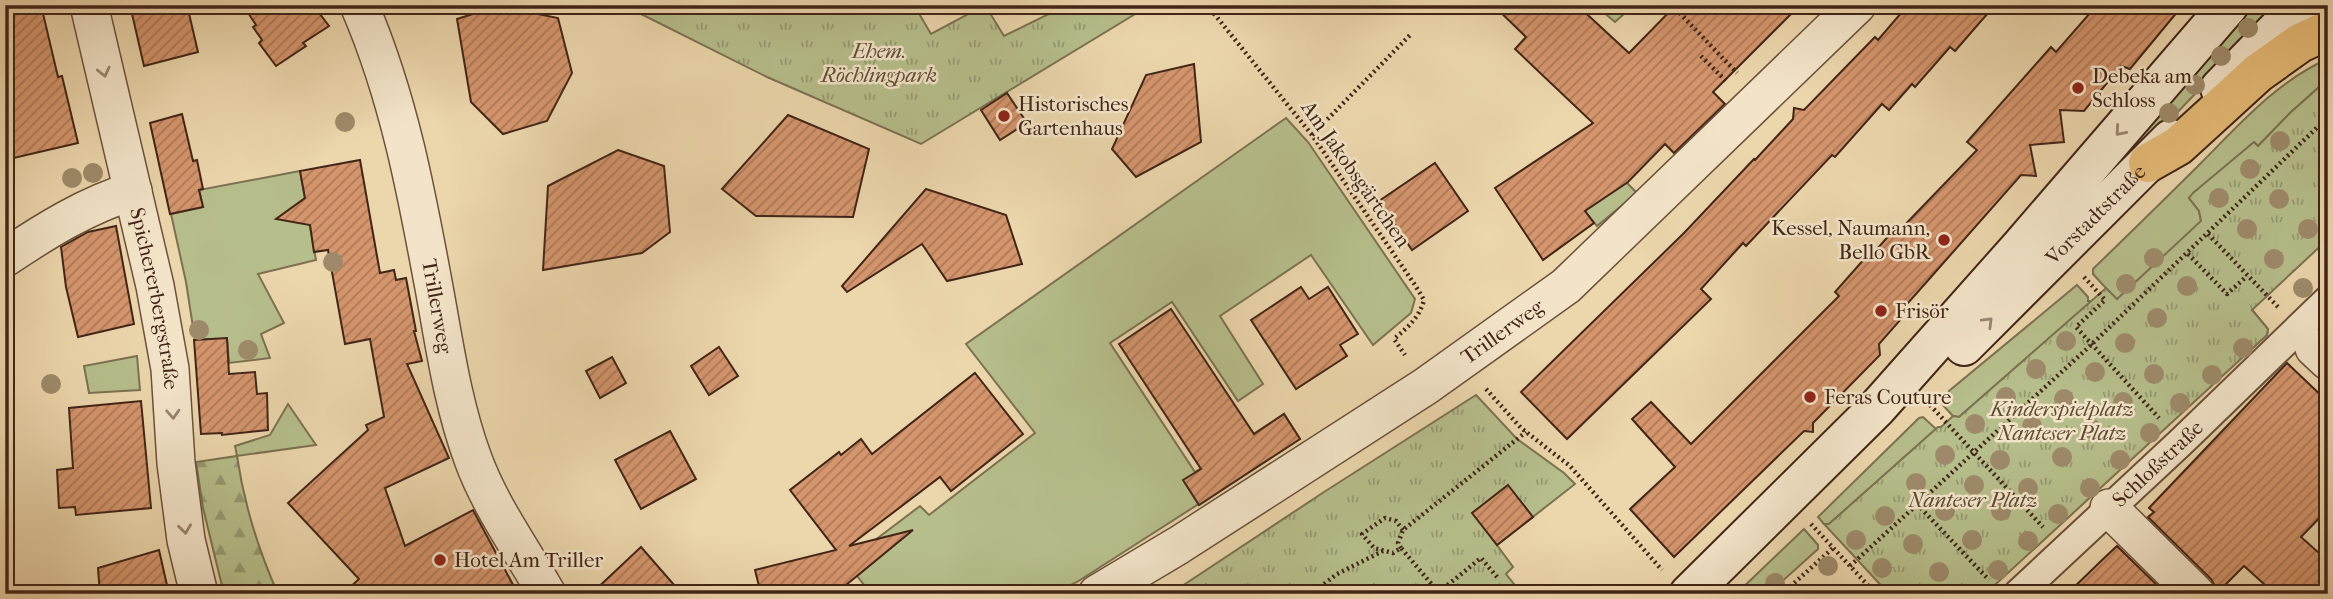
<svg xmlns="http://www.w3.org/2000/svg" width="2333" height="599" font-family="'IM FELL French Canon',serif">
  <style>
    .green { fill: #b6be8b; stroke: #7c7251; stroke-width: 2 }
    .forest { fill: url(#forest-firs); stroke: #7c7251; stroke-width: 2 }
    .park { fill: url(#park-tufts); stroke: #7c7251; stroke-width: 2 }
    .building { fill: url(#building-hatch); stroke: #412517; stroke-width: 2 }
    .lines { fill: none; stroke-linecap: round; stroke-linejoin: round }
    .pedestrian-casing { stroke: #6c513c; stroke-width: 32 }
    .minor-casing { stroke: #6c513c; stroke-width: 40 }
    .secondary-casing { stroke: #412517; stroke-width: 42 }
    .primary-casing { stroke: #412517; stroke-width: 42 }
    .path { stroke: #412517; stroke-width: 4.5; stroke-dasharray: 2 3.5; stroke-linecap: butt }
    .pedestrian { stroke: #f3e4c9; stroke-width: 28 }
    .minor { stroke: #f3e4c9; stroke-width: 37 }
    .secondary { stroke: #f3e4c9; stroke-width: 38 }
    .primary { stroke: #e6bb76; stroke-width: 38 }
    .tree { fill: #9e8a6a }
    .oneway { stroke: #9a8470 }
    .poi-dot { fill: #8f2418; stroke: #f3e4c9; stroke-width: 2.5 }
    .labels { text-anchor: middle; stroke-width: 5; stroke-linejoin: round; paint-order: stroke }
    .park-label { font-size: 21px; font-style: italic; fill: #5e4b34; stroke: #f3e4c9 }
    .poi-label { font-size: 21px; fill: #412517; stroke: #f3e4c9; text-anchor: start }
    .street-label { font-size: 21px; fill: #412517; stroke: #f3e4c9 }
  </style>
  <defs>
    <pattern id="forest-firs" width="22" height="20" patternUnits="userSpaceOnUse" patternTransform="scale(1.75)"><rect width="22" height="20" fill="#b6be8b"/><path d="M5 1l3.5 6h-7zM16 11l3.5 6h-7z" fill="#969a71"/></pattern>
    <pattern id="park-tufts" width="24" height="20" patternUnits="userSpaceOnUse" patternTransform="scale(1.75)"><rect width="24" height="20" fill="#b6be8b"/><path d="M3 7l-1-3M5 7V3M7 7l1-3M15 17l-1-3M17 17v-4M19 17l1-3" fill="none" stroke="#969a71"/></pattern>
    <pattern id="building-hatch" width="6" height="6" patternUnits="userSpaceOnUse" patternTransform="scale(1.75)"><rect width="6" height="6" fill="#d5956d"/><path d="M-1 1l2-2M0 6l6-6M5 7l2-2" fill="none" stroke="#ae7959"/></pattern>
  </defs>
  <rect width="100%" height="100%" fill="#ecd6ac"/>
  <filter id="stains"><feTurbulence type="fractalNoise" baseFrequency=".00286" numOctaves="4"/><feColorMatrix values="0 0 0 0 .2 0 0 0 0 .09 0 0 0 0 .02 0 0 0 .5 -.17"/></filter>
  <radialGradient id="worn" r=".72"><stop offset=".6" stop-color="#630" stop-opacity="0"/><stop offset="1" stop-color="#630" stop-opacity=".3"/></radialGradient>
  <!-- green -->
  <g class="green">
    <polygon points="2255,5 2280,5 2131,161 2125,160 2123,154"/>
    <path d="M2328 59V79L2290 113 2258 146 2254 142 2189 198 2199 211 2201 221 2189 233 2268 329 2267 335 2116 299 2093 274V269C2129 234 2165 199 2200 164 2238 126 2278 80 2328 59Z"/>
    <polygon points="1286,118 1308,142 1415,299 1411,313 1373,345 1311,255 1220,316 1263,384 1238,401 1172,302 1110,343 1195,472 1284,414 1300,439 1077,582 1052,594 864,594 868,590 857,576 876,560 866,547 920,506 929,515 1035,433 966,344"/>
    <polygon points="300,171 316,260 258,274 284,323 261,334 270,358 229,363 227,339 195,340 186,282 171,214 203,207 199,190"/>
    <polygon points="1615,171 1637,193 1597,226 1585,211"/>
    <polygon points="2077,285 2088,297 2088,301 2092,301 1959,417 1953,416 1940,402 1943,403 1949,391"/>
    <polygon points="137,356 140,390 89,393 84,366"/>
    <polygon points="288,404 316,445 237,456 235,446 270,435"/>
    <polygon points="1923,417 1936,429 1829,524 1824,524 1818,517 1919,418"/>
    <polygon points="1804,529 1818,545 1818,549 1768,594 1736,594"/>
  </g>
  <!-- forest -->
  <g class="forest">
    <polygon points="1595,5 1634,5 1615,22"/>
    <path d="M237 456C244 504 258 549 278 594H224L203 508 196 462Z"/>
  </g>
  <!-- park -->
  <g class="park">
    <polygon points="623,5 914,5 931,34 985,5 1004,36 1067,5 1150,5 921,144 767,77"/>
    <polygon points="2328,79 2328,239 2252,310 2268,329 2267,335 1985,594 1889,594 1824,524 1829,524 1938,427 1941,427 1953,416 1959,417 1967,410 2106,288 2117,299 2201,221 2199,211 2189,198 2193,193 2254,142 2258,146 2290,113"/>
    <polygon points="1476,395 1517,439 1564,473 1575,484 1497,545 1513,567 1506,574 1522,594 1170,594 1324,492"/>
  </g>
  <!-- building -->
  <g class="building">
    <polygon points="5,5 41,5 58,77 62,76 78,143 5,160"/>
    <polygon points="130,5 187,5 198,52 144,66"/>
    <polygon points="243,5 313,5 329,26 303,43 306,46 276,66 259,43 262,40 253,27 256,25"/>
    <polygon points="1493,5 1577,5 1629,53 1676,5 1800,5 1713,92 1725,104 1674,153 1665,144 1628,182 1585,211 1594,223 1543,260 1495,188 1593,123 1515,49 1526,37"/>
    <polygon points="1908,5 1995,5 1955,51 1950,47 1915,87 1912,84 1889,110 1882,104 1835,157 1832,155 1746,246 1743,243 1701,289 1711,299 1567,439 1521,392 1684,233 1754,159 1755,160 1793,119 1794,108 1804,110 1875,37 1878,40"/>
    <polygon points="2097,5 2183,5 2130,69 2121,66 2084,111 2060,110 2064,142 2030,145 2036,176 2021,175 1931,277 1899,313 1902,318 1879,344 1880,355 1813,423 1813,432 1804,431 1674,557 1630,509 1675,467 1632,419 1651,402 1691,444 1839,296 1835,292 1866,257 1868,259 1893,231 1897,233 1977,150 1967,142 2051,47 2056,52"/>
    <polygon points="498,6 558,18 572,73 547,121 503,134 471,102 457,19"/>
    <polygon points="1194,64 1201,142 1136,177 1112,149 1146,75"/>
    <polygon points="1007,93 1027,123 1000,140 981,110"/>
    <polygon points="182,114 193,161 197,160 203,189 199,190 203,207 170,214 150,123"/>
    <polygon points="788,115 869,149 853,217 756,216 722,189"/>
    <polygon points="618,150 664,166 670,232 642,253 543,270 548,186"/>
    <polygon points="360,160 380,273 394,270 396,280 406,278 416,331 414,331 422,361 407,364 449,458 385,488 405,546 473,510 518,594 343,594 359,579 288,503 368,430 366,425 384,417 370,339 345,344 328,250 314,252 310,225 276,219 305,198 300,171"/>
    <polygon points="1435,163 1468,211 1412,250 1379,201"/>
    <polygon points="926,189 1006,215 1022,264 947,281 922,244 847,292 842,286"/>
    <polygon points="116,226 134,324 78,337 66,287 61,247 88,232"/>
    <polygon points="1301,287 1309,299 1328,287 1358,334 1340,345 1347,356 1296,389 1251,320"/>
    <polygon points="1171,309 1254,434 1284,414 1300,439 1199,505 1183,480 1201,469 1119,344"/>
    <polygon points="227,338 229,374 255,372 257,394 267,393 268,430 222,435 222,433 201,434 194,340"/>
    <polygon points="719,347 738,376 709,395 691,366"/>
    <polygon points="612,357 626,383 600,398 586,371"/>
    <polygon points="2287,363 2328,402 2328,509 2301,537 2328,561 2328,575 2311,594 2275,594 2244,566 2216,594 2216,588 2211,579 2148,517 2154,512 2149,508"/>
    <polygon points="975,373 1023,434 951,491 940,477 849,546 913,530 835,594 761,594 755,570 836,550 790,490 839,452 841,455 861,439 872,454"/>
    <polygon points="141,401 151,508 76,515 75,507 59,508 57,470 73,468 69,408"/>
    <polygon points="670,431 696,479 641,509 615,460"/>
    <polygon points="1508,485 1533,517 1497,545 1472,513"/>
    <polygon points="2117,546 2166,594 2067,594 2100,562"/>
    <polygon points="641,547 682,594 591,594"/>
    <polygon points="159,550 169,594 100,594 98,568"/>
  </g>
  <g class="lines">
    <defs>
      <g id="pedestrian">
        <path id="s1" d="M2018 594 2181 442 2328 300"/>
      </g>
      <g id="minor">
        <path id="s2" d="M89 5 155 286 170 369 176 463 186 540 199 594"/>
        <path id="s3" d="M359 5C399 97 417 195 435 293 445 348 453 405 473 459 490 506 522 550 547 594"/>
        <path d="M5 258C45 231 87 205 133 191"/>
        <polyline points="2314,348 2328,361"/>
        <polyline points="2109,508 2196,594"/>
        <path id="s4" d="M1097 594 1179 545 1426 386 1566 286 1857 5"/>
      </g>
      <g id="secondary">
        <polyline points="2220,88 2301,5"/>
        <path id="s5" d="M1964 346 2171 139"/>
        <polyline points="1689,594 1877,408 2021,246 2229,5"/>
      </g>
      <polyline id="primary" points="2148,163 2178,146 2258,73 2300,43 2328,30"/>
    </defs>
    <!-- pedestrian casing -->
    <use href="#pedestrian" class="pedestrian-casing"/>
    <!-- minor casing -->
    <use href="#minor" class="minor-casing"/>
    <!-- secondary casing -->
    <use href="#secondary" class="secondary-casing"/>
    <!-- primary casing -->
    <use href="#primary" class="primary-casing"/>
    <!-- path -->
    <g class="path">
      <path d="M1207 5 1312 135 1415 285 1424 300C1419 318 1408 327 1394 339L1405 355"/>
      <polyline points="1672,5 1737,73"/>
      <polyline points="1701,56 1727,82"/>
      <polyline points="1312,135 1412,33"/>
      <polyline points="2208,234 2278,307"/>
      <polyline points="2188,254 2227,294 2247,276"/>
      <polyline points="2084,277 2105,300 2076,327 2159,418"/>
      <polyline points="1486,389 1521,428 1570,466 1662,570"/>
      <polyline points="1930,405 2043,527"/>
      <polyline points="1917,504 1989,580"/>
      <polyline points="1811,524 1876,594"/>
      <polyline points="1403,530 1396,521 1385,518 1362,534 1374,548 1393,553 1401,548 1440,594"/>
      <polyline points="1401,548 1398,543 1403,530 1526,432"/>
      <polyline points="1850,566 2091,345 2328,117"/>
      <polyline points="1439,592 1481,558 1497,577"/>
      <polyline points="1311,594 1337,574 1383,551"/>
      <polyline points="1782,594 1833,548"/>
    </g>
    <!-- pedestrian -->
    <use href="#pedestrian" class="pedestrian"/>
    <!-- minor -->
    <use href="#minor" class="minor"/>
    <!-- secondary -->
    <use href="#secondary" class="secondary"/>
    <!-- primary -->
    <use href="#primary" class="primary"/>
  </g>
  <!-- trees -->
  <g class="tree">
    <circle cx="2248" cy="28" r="10"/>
    <circle cx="2221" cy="56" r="10"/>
    <circle cx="2195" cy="85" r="10"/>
    <circle cx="2169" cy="113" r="10"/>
    <circle cx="345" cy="122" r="10"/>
    <circle cx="2280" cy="141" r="10"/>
    <circle cx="2250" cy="169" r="10"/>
    <circle cx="93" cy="173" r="10"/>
    <circle cx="72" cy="178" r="10"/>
    <circle cx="2219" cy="198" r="10"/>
    <circle cx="2279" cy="199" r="10"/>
    <circle cx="2247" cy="229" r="10"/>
    <circle cx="2308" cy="229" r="10"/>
    <circle cx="2154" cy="258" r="10"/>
    <circle cx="2274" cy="259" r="10"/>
    <circle cx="333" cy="262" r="10"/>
    <circle cx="2126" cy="284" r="10"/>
    <circle cx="2187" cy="286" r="10"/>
    <circle cx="2303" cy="288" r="10"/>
    <circle cx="2157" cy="318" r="10"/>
    <circle cx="199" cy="330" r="10"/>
    <circle cx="2066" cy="341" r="10"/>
    <circle cx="2125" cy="343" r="10"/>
    <circle cx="2243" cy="348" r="10"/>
    <circle cx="248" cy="350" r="10"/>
    <circle cx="2036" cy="369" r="10"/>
    <circle cx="2095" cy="372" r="10"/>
    <circle cx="2154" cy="374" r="10"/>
    <circle cx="2212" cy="375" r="10"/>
    <circle cx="51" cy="384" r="10"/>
    <circle cx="2006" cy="397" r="10"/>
    <circle cx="2064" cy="399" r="10"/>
    <circle cx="2123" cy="402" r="10"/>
    <circle cx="2180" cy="403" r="10"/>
    <circle cx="1975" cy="424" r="10"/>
    <circle cx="2032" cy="426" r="10"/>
    <circle cx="2092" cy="429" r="10"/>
    <circle cx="2150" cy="433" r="10"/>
    <circle cx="1945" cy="455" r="10"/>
    <circle cx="2062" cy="457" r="10"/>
    <circle cx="2000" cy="460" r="10"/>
    <circle cx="2120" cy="460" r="10"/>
    <circle cx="1916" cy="483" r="10"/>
    <circle cx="1974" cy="485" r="10"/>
    <circle cx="2028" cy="488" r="10"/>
    <circle cx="2090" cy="488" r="10"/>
    <circle cx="1945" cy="511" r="10"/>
    <circle cx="2001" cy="511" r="10"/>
    <circle cx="2058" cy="514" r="10"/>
    <circle cx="1885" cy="516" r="10"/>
    <circle cx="1856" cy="540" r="10"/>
    <circle cx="1972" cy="540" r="10"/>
    <circle cx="2028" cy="541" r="10"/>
    <circle cx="1913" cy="544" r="10"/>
    <circle cx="1828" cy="566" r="10"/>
    <circle cx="1882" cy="568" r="10"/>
    <circle cx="1998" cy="570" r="10"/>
    <circle cx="1939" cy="572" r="10"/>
    <circle cx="1775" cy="583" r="10"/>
  </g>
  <!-- one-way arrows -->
  <defs><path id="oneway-chevron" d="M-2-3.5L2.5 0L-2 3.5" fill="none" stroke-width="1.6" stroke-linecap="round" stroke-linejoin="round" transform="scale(1.75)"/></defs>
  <g class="oneway">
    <use href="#oneway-chevron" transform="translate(104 72) rotate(77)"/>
    <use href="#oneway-chevron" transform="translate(2120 131) rotate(131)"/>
    <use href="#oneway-chevron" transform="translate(1988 322) rotate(-45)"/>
    <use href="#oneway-chevron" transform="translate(173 414) rotate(87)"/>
    <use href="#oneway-chevron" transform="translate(185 529) rotate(83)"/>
  </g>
  <!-- markers -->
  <g class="poi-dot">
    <circle cx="2078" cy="88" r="7"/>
    <circle cx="1004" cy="116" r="7"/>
    <circle cx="1944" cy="240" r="7"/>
    <circle cx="1881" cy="311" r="7"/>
    <circle cx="1810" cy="397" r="7"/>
    <circle cx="440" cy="560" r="7"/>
  </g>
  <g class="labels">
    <!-- park labels -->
    <g class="park-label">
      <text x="879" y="58">Ehem.<tspan x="879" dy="24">Röchlingpark</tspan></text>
      <text x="2062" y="416">Kinderspielplatz<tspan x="2062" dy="24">Nanteser Platz</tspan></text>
      <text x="1973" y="507">Nanteser Platz</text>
    </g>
    <!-- poi labels -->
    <g class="poi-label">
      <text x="2092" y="83">Debeka am<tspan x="2092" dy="24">Schloss</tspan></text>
      <text x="1018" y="111">Historisches<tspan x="1018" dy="24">Gartenhaus</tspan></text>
      <text x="1930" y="235" text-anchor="end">Kessel, Naumann,<tspan x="1930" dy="24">Bello GbR</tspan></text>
      <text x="1895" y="318">Frisör</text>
      <text x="1824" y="404">Feras Couture</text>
      <text x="454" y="567">Hotel Am Triller</text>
    </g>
    <!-- street labels -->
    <g class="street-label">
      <text transform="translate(1356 174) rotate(55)" y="7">Am Jakobsgärtchen</text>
      <text dy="7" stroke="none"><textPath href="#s5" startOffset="186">Vorstadtstraße</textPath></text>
      <text dy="7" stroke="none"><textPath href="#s2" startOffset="301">Spichererbergstraße</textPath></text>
      <text dy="7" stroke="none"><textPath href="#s3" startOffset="312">Trillerweg</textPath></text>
      <text dy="7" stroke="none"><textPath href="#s4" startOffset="483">Trillerweg</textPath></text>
      <text dy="7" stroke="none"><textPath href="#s1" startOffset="191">Schloßstraße</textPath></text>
    </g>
  </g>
  <!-- margin -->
  <rect width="2333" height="599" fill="none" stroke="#ecd6ac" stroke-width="28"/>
  <rect x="7" y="7" width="2319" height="585" fill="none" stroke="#412517" stroke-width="3.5"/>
  <rect x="14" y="14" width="2305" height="571" fill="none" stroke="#412517" stroke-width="2"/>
  <rect width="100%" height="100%" filter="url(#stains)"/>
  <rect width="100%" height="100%" fill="url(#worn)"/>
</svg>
